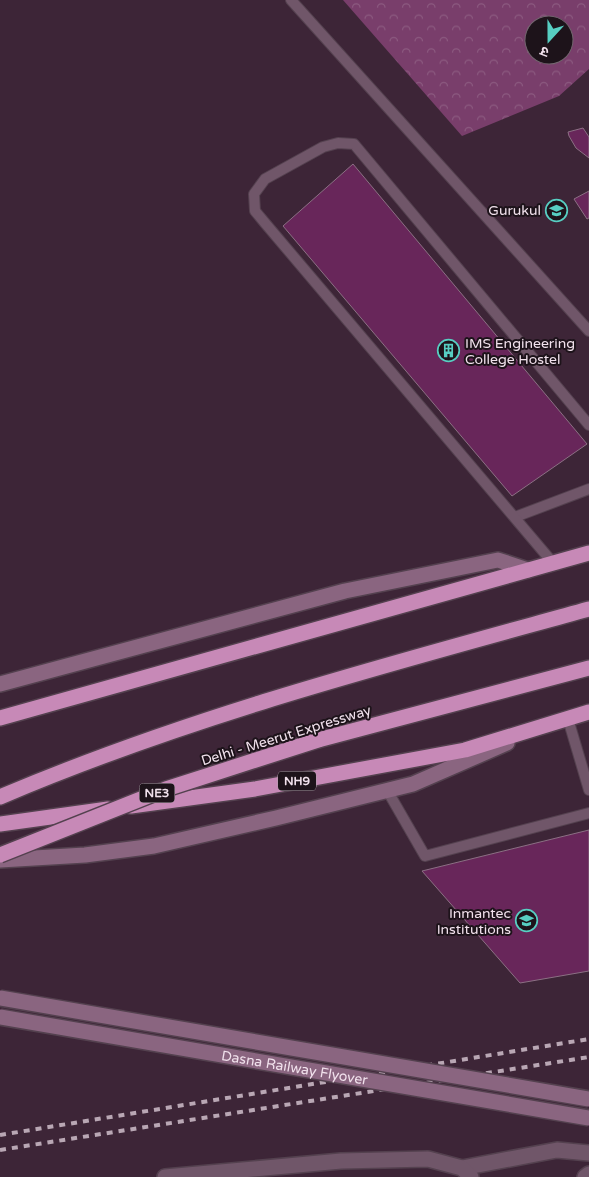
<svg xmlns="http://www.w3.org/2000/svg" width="589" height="1177" font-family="'Varela Round','Noto Sans Devanagari',sans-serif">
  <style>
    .forest { fill: url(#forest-crowns); fill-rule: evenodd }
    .building { fill: #68265a; stroke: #8c7084 }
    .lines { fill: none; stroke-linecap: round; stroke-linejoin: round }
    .lane-casing { stroke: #54414f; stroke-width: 12 }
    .street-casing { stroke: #54414f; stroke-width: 18 }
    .secondary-casing { stroke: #54414f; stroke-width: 18 }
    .highway-casing { stroke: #54414f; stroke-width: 18 }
    .lane { stroke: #705669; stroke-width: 10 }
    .street { stroke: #705669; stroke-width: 15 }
    .secondary { stroke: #8a6580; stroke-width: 15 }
    .highway { stroke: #c789b7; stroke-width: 15 }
    .rail { stroke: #b9a7b4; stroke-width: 4; stroke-dasharray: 6 6; stroke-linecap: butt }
    .secondary-bridge-casing { stroke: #54414f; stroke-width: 18; stroke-linecap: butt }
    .highway-bridge-casing { stroke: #54414f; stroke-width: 18; stroke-linecap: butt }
    .secondary-bridge { stroke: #8a6580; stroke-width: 15 }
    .highway-bridge { stroke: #c789b7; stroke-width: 15 }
    .labels { text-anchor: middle; stroke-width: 4; stroke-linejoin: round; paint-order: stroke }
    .shield { fill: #1d131a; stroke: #b1a3ad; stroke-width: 1 }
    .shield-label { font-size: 12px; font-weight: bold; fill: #f1e1ec }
    .poi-label { font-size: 14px; fill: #f1e1ec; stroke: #1d131a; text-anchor: end }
    .street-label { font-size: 14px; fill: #f1e1ec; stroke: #1d131a }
  </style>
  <defs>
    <pattern id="forest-crowns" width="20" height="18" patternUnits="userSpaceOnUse" patternTransform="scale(1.25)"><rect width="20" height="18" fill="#793e6b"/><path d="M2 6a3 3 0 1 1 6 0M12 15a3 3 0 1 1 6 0" fill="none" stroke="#8c5a80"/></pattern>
  </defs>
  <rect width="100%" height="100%" fill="#3d2537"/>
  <!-- forest -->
  <path class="forest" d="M343 0H589V69L559 96 462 136ZM534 25H564V55H534Z"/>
  <!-- building -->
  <g class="building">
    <polygon points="583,128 589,137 589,158 576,148 569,136 568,132"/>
    <polygon points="353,164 587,444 512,496 283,226"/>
    <polygon points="589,191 589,218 587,219 574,199"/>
    <polygon points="589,830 589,971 520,983 422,871"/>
  </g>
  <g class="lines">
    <defs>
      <g id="lane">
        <polyline points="291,0 589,331"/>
        <polyline points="515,517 589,489"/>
        <polyline points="553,563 265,223 255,211 254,194 265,179 323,147 338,143 354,144 589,425"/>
        <polyline points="568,719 589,790"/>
        <polyline points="387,790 425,856 589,813"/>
      </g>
      <g id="street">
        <polyline points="462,1168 557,1150 589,1153"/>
        <polyline points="165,1177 341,1161 428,1159 462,1168 471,1177"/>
        <polyline points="585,1177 589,1174"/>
      </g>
      <g id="secondary">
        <polyline points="0,684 345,591 498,560 528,570"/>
        <polyline points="0,860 85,855 154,846 276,818 413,784 507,743"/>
      </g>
      <g id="highway">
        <polyline points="0,718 589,553"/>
        <polyline points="318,740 589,668"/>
        <path d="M0 797C190 716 390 664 589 609"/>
        <polyline points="131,806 255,789 465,750 589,712"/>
        <polyline points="0,824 108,809"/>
      </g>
    </defs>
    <!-- lane casing -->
    <use href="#lane" class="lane-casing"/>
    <!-- street casing -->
    <use href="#street" class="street-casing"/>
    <!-- secondary casing -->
    <use href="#secondary" class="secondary-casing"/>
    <!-- highway casing -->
    <use href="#highway" class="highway-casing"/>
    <!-- lane -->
    <use href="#lane" class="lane"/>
    <!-- street -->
    <use href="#street" class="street"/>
    <!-- secondary -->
    <use href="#secondary" class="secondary"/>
    <!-- highway -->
    <use href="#highway" class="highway"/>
    <!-- rail -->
    <g class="rail">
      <polyline points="0,1135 589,1039"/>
      <polyline points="0,1150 589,1057"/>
    </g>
    <defs>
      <g id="secondary-bridge">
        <polyline points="0,998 589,1099"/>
        <path id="s1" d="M0 1017 589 1118"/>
      </g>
      <polyline id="highway-bridge" points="0,855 166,789 318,740"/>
    </defs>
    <!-- secondary-bridge casing -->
    <use href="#secondary-bridge" class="secondary-bridge-casing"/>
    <!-- highway-bridge casing -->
    <use href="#highway-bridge" class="highway-bridge-casing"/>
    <!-- secondary-bridge -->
    <use href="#secondary-bridge" class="secondary-bridge"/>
    <!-- highway-bridge -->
    <use href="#highway-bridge" class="highway-bridge"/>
  </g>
  <!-- icons -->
  <defs>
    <symbol id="school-ring" viewBox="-11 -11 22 22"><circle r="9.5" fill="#1d131a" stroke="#57cec2" stroke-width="1.5"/><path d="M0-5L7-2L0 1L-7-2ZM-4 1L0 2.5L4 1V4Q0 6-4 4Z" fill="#57cec2"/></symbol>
    <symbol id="building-ring" viewBox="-11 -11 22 22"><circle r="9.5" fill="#1d131a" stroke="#57cec2" stroke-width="1.5"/><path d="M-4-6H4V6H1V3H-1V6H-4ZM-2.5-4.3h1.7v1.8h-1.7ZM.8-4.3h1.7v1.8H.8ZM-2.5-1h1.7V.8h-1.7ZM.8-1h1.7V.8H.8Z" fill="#57cec2"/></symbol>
    <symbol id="university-ring" viewBox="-11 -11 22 22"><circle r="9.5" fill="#1d131a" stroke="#57cec2" stroke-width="1.5"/><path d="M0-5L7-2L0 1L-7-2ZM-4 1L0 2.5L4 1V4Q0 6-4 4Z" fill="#57cec2"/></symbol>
  </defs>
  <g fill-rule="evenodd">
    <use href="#school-ring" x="544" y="198" width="25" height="25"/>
    <use href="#building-ring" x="436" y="338" width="25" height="25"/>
    <use href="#university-ring" x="514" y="908" width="25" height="25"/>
  </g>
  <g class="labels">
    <!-- shield labels -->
    <g class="shield">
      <rect x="278" y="771.5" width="38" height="19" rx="4"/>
      <rect x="139.5" y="783.5" width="35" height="19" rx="4"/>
    </g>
    <g class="shield-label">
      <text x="297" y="785">NH9</text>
      <text x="157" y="797">NE3</text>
    </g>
    <!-- poi labels -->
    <g class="poi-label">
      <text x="541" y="215">Gurukul</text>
      <text x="465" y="348" text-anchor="start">IMS Engineering<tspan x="465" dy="16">College Hostel</tspan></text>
      <text x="511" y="918">Inmantec<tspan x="511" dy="16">Institutions</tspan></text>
    </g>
    <!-- street labels -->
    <g class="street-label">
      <text transform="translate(286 735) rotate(-17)" y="5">Delhi - Meerut Expressway</text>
      <text dy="5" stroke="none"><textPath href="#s1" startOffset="299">Dasna Railway Flyover</textPath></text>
    </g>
  </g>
  <!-- north arrow -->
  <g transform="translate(549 40) rotate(201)"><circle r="24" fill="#1d131a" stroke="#72656e"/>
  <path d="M0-4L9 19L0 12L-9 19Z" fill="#57cec2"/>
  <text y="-8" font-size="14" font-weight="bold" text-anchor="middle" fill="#f1e1ec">उ</text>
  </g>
</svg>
